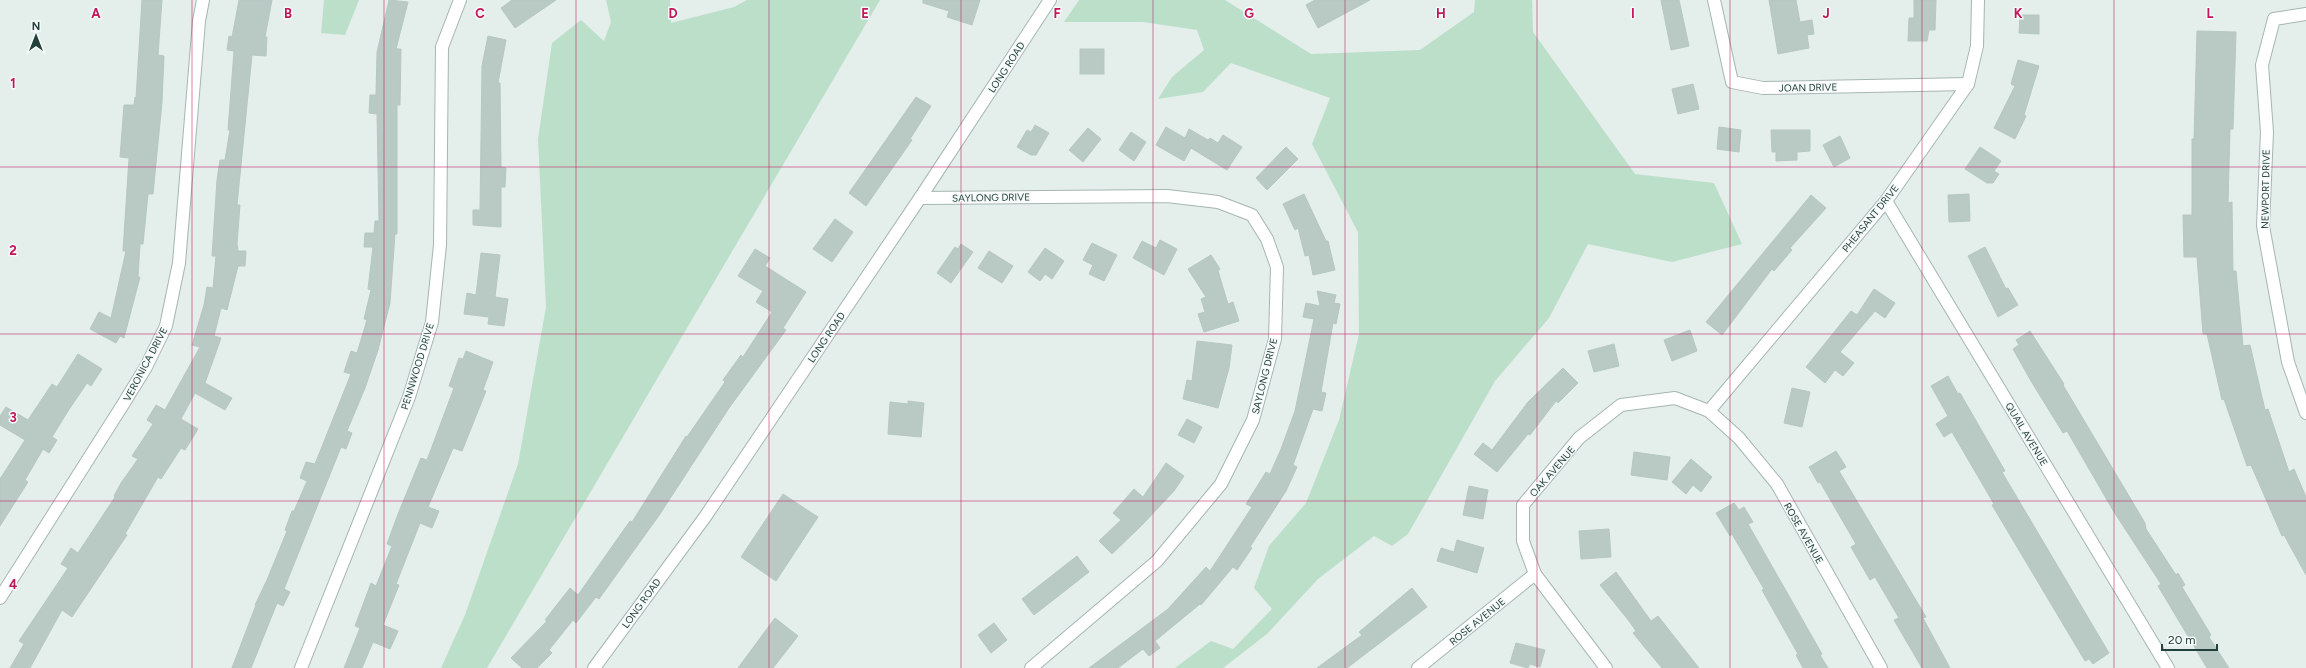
<svg xmlns="http://www.w3.org/2000/svg" width="2306" height="668" font-family="Figtree,sans-serif">
  <style>
    .green { fill: #bcdfca }
    .building { fill: #b9c9c4; stroke: #b6c8c3 }
    .lines { fill: none; stroke-linecap: round; stroke-linejoin: round }
    .minor-casing { stroke: #a6b6b3; stroke-width: 14 }
    .tertiary-casing { stroke: #a6b6b3; stroke-width: 14 }
    .minor { stroke: #fff; stroke-width: 12 }
    .tertiary { stroke: #fff; stroke-width: 12 }
    .grid { fill: none; stroke: #c2185b; stroke-width: 1; stroke-opacity: 0.55 }
    .labels { text-anchor: middle; stroke-width: 3; stroke-linejoin: round; paint-order: stroke }
    .street-label { font-size: 10px; fill: #23403c; stroke: #f5faf8 }
    .grid-label { font-size: 13px; text-anchor: middle; font-weight: bold; fill: #c2185b; stroke: #f5faf8; stroke-width: 3; stroke-linejoin: round; paint-order: stroke }
  </style>
  <rect width="100%" height="100%" fill="#e4eeeb"/>
  <!-- green -->
  <g class="green">
    <polygon points="324,0 359,0 345,35 321,33"/>
    <polygon points="606,0 670,0 671,23 734,7 747,0 880,0 487,668 441,668 465,615 518,464 546,307 538,139 552,43 581,20 604,41 611,22"/>
    <polygon points="1079,0 1225,0 1311,54 1420,50 1474,12 1475,0 1532,0 1533,32 1635,174 1714,183 1742,244 1672,262 1588,244 1549,318 1495,381 1408,534 1392,546 1374,536 1318,579 1267,634 1223,668 1175,668 1211,641 1233,649 1272,609 1254,588 1269,546 1306,503 1339,420 1359,334 1358,232 1312,144 1330,98 1231,63 1203,92 1158,99 1172,77 1204,50 1197,30 1143,22 1064,22"/>
  </g>
  <!-- building -->
  <g class="building">
    <polygon points="142,0 162,0 158,55 164,56 162,102 153,194 148,194 143,244 140,244 138,277 140,277 124,338 120,336 116,343 90,329 99,312 111,318 126,251 123,251 129,158 120,157 124,105 134,105 135,97 136,98"/>
    <polygon points="239,0 272,0 265,37 267,37 266,56 252,55 237,205 240,205 237,244 238,251 246,251 245,266 238,266 227,310 221,308 214,336 221,338 205,383 232,398 225,410 195,393 181,419 198,429 185,450 181,448 161,479 158,477 125,534 127,535 82,602 72,617 62,610 30,668 10,668 24,644 19,641 68,568 61,564 71,548 78,553 115,497 114,496 121,483 138,459 132,456 153,424 147,420 156,405 165,410 200,347 192,345 204,305 207,287 213,288 216,256 212,256 217,180 220,160 225,160 230,130 228,130 234,51 227,50 229,36 232,37"/>
    <polygon points="389,0 408,2 396,49 401,49 400,105 397,105 397,234 395,234 390,303 378,350 365,388 347,431 352,433 346,449 341,447 284,589 290,592 283,606 277,603 251,668 232,668 256,605 255,605 267,580 287,531 285,530 292,511 294,511 307,481 300,478 306,462 315,464 351,374 344,372 351,351 357,353 367,320 364,319 371,290 368,289 373,247 364,247 365,233 374,233 375,221 379,221 377,114 369,113 370,95 376,95 377,52"/>
    <polygon points="512,0 556,0 515,28 501,8"/>
    <polygon points="923,0 980,0 972,25 947,17 949,11 923,3"/>
    <polygon points="1315,0 1370,0 1318,28 1306,5"/>
    <polygon points="1661,0 1679,0 1689,46 1671,50"/>
    <polygon points="1769,0 1796,0 1800,22 1812,20 1814,34 1807,35 1809,48 1778,54"/>
    <polygon points="1914,0 1936,0 1935,30 1929,30 1927,41 1908,41 1909,18 1914,18"/>
    <polygon points="2020,15 2039,15 2039,34 2019,33"/>
    <polygon points="2197,31 2236,32 2233,129 2230,129 2228,203 2232,202 2233,271 2236,271 2243,346 2250,345 2265,410 2268,409 2289,472 2294,469 2306,497 2306,575 2284,535 2282,536 2251,465 2247,466 2224,399 2222,400 2207,334 2203,334 2197,257 2184,257 2183,215 2192,215 2192,139 2194,139"/>
    <polygon points="488,36 506,40 498,83 500,83 501,167 506,168 505,187 501,187 501,227 473,225 473,210 480,210 482,66"/>
    <rect x="1080" y="49" width="24" height="25"/>
    <polygon points="2018,60 2039,66 2024,115 2026,116 2015,139 1994,128 2015,86 2011,84"/>
    <polygon points="1693,84 1699,109 1678,114 1672,89"/>
    <polygon points="916,97 931,106 910,139 912,140 866,206 849,193"/>
    <polygon points="1035,125 1049,133 1036,155 1031,155 1017,147 1027,130 1031,132"/>
    <polygon points="1166,127 1185,138 1189,129 1208,140 1210,138 1218,143 1223,135 1242,147 1227,170 1191,148 1184,161 1156,145"/>
    <polygon points="1719,127 1741,130 1739,152 1717,149"/>
    <polygon points="1088,128 1101,139 1083,162 1069,150"/>
    <polygon points="1771,130 1810,130 1810,151 1797,152 1797,160 1776,161 1776,152 1772,152"/>
    <polygon points="1131,132 1146,142 1134,161 1119,150"/>
    <polygon points="1840,136 1850,158 1834,167 1823,145"/>
    <polygon points="1286,147 1298,159 1267,190 1256,178"/>
    <polygon points="1980,147 2001,161 1994,171 1999,174 1993,183 1987,183 1965,169"/>
    <polygon points="1304,194 1326,241 1328,241 1335,270 1313,275 1309,255 1305,256 1298,228 1295,230 1283,204"/>
    <polygon points="1969,194 1970,221 1949,222 1948,195"/>
    <polygon points="1811,195 1826,208 1790,248 1792,250 1774,271 1772,269 1722,335 1706,322"/>
    <polygon points="835,219 853,232 832,262 813,249"/>
    <polygon points="1160,240 1177,249 1164,275 1133,258 1142,241 1156,248"/>
    <polygon points="1092,243 1117,255 1104,281 1089,274 1093,265 1083,260"/>
    <polygon points="961,244 973,252 951,283 937,273 955,247 958,249"/>
    <polygon points="1985,247 2006,289 2008,288 2018,305 1998,317 1968,256"/>
    <polygon points="1045,248 1064,261 1052,279 1045,274 1040,281 1028,272"/>
    <polygon points="755,249 770,258 765,266 806,292 783,328 786,330 729,408 660,514 599,599 596,597 576,623 573,620 549,650 552,653 537,668 522,668 511,658 547,621 545,620 570,588 578,595 630,521 632,522 686,436 687,437 725,382 723,380 741,355 743,357 772,312 756,302 763,291 738,276"/>
    <polygon points="989,251 1013,266 1002,283 978,268"/>
    <polygon points="481,253 500,255 495,297 508,299 504,326 488,324 489,317 464,314 467,293 476,295"/>
    <polygon points="1211,255 1220,269 1218,271 1228,304 1233,302 1239,321 1204,332 1198,314 1205,312 1201,299 1206,297 1188,269"/>
    <polygon points="1874,289 1895,303 1885,318 1875,311 1840,352 1854,363 1843,376 1835,370 1825,383 1806,367 1851,311 1857,315"/>
    <polygon points="1317,291 1336,295 1334,303 1340,304 1336,324 1333,323 1321,392 1326,393 1322,411 1313,409 1293,465 1297,467 1286,491 1250,547 1252,548 1237,570 1233,567 1201,605 1200,604 1155,641 1160,648 1149,656 1143,649 1118,668 1089,668 1168,609 1206,567 1210,571 1252,507 1246,504 1266,472 1270,474 1281,449 1295,411 1314,319 1303,317 1306,303 1320,306"/>
    <polygon points="1690,330 1697,351 1672,361 1664,340"/>
    <polygon points="2030,331 2064,384 2063,385 2145,523 2146,529 2176,575 2178,573 2185,585 2182,587 2211,635 2209,637 2229,668 2207,668 2158,586 2161,584 2114,512 2067,431 2063,433 2031,381 2013,349 2019,345 2016,340"/>
    <polygon points="1197,341 1232,345 1229,368 1218,408 1183,399 1187,380 1192,381"/>
    <polygon points="1614,344 1619,366 1594,372 1588,351"/>
    <polygon points="466,351 493,362 483,390 486,391 462,451 453,448 428,507 439,511 432,528 420,523 396,584 399,585 383,625 398,631 390,649 373,642 362,668 344,668 360,628 355,626 371,583 376,586 392,546 387,544 398,514 421,458 427,460 454,388 449,386 459,358 463,359"/>
    <polygon points="78,354 102,369 91,386 87,383 68,411 52,437 57,440 49,453 43,449 25,480 28,482 0,526 0,479 25,440 0,425 0,416 6,407 28,420 52,384 57,387"/>
    <polygon points="1563,368 1578,383 1558,403 1556,401 1530,435 1528,434 1497,472 1474,454 1483,443 1492,450 1528,402"/>
    <polygon points="1948,376 1958,394 1960,393 2005,471 2002,472 2109,653 2093,664 2089,659 2085,661 1992,505 1994,504 1952,432 1944,437 1936,424 1948,416 1931,386"/>
    <polygon points="1792,388 1810,392 1802,427 1784,423"/>
    <polygon points="908,401 924,403 921,437 888,434 890,402 908,404"/>
    <polygon points="1187,419 1202,427 1194,443 1178,435"/>
    <polygon points="1836,451 1846,467 1839,471 1926,617 1923,618 1950,668 1922,668 1894,620 1899,618 1875,577 1870,580 1851,547 1856,544 1820,482 1818,483 1809,467"/>
    <polygon points="1634,452 1670,457 1667,480 1631,475"/>
    <polygon points="1691,459 1712,477 1701,492 1693,485 1686,494 1672,482"/>
    <polygon points="1166,463 1184,476 1174,491 1142,525 1112,554 1099,541 1121,520 1113,513 1134,489 1143,497"/>
    <polygon points="1469,486 1488,490 1483,519 1463,515"/>
    <polygon points="783,494 818,517 776,581 741,557"/>
    <polygon points="1734,503 1739,510 1744,507 1753,522 1748,524 1822,654 1820,655 1828,668 1803,668 1796,655 1798,654 1762,590 1764,589 1732,534 1730,536 1716,513"/>
    <polygon points="1609,529 1611,557 1581,559 1579,531"/>
    <polygon points="1457,540 1484,548 1477,573 1437,561 1441,548 1454,552"/>
    <polygon points="1077,556 1089,572 1034,615 1022,599"/>
    <polygon points="1616,572 1651,621 1658,616 1699,668 1662,668 1646,649 1633,633 1636,631 1629,621 1600,585"/>
    <polygon points="1412,588 1427,607 1347,668 1317,668 1362,635 1359,632"/>
    <polygon points="775,618 798,636 773,668 738,668"/>
    <polygon points="994,623 1007,640 991,653 978,635"/>
    <polygon points="1516,643 1545,650 1540,667 1530,664 1528,668 1510,663"/>
  </g>
  <g class="lines">
    <defs>
      <g id="minor">
        <polyline points="1714,0 1732,82 1763,88 1968,84"/>
        <polyline points="2306,14 2274,19 2262,65 2267,132 2263,226 2288,362 2306,413"/>
        <polyline points="920,198 1167,196 1218,202 1252,215 1267,239 1277,267 1275,339 1253,420 1221,484 1157,561 1031,668"/>
        <polyline points="1886,201 2168,668"/>
        <polyline points="1709,411 1886,201 1968,84 1977,46 1978,0"/>
        <polyline points="0,598 122,406 146,367 166,326 179,263 199,21 203,0"/>
        <polyline points="301,668 409,397 432,322 440,245 442,47 460,0"/>
        <polyline points="1418,668 1535,574"/>
        <polyline points="1606,668 1535,574 1523,541 1523,505 1579,438 1621,405 1675,398 1709,411 1739,438 1777,484 1881,668"/>
      </g>
      <polyline id="tertiary" points="594,668 705,517 920,198 1050,0"/>
    </defs>
    <!-- minor casing -->
    <use href="#minor" class="minor-casing"/>
    <!-- tertiary casing -->
    <use href="#tertiary" class="tertiary-casing"/>
    <!-- minor -->
    <use href="#minor" class="minor"/>
    <!-- tertiary -->
    <use href="#tertiary" class="tertiary"/>
  </g>
  <!-- grid -->
  <path class="grid" d="M192 0V668M384 0V668M576 0V668M769 0V668M961 0V668M1153 0V668M1345 0V668M1537 0V668M1730 0V668M1922 0V668M2114 0V668M0 167H2306M0 334H2306M0 501H2306"/>
  <g class="labels">
    <!-- street labels -->
    <g class="street-label">
      <text transform="translate(1006 67) rotate(-57)" y="4">LONG ROAD</text>
      <text transform="translate(1808 87) rotate(-1)" y="4">JOAN DRIVE</text>
      <text transform="translate(2265 189) rotate(-89)" y="4">NEWPORT DRIVE</text>
      <text transform="translate(991 197) rotate(-1)" y="4">SAYLONG DRIVE</text>
      <text transform="translate(1870 218) rotate(-51)" y="4">PHEASANT DRIVE</text>
      <text transform="translate(826 337) rotate(-56)" y="4">LONG ROAD</text>
      <text transform="translate(145 364) rotate(-62)" y="4">VERONICA DRIVE</text>
      <text transform="translate(417 366) rotate(-73)" y="4">PENNWOOD DRIVE</text>
      <text transform="translate(1264 376) rotate(-76)" y="4">SAYLONG DRIVE</text>
      <text transform="translate(2027 434) rotate(59)" y="4">QUAIL AVENUE</text>
      <text transform="translate(1552 471) rotate(-49)" y="4">OAK AVENUE</text>
      <text transform="translate(1804 533) rotate(60)" y="4">ROSE AVENUE</text>
      <text transform="translate(641 603) rotate(-54)" y="4">LONG ROAD</text>
      <text transform="translate(1477 621) rotate(-39)" y="4">ROSE AVENUE</text>
    </g>
  </g>
  <g class="grid-label">
    <text x="96" y="18">A</text>
    <text x="288" y="18">B</text>
    <text x="480" y="18">C</text>
    <text x="673" y="18">D</text>
    <text x="865" y="18">E</text>
    <text x="1057" y="18">F</text>
    <text x="1249" y="18">G</text>
    <text x="1441" y="18">H</text>
    <text x="1633" y="18">I</text>
    <text x="1826" y="18">J</text>
    <text x="2018" y="18">K</text>
    <text x="2210" y="18">L</text>
    <text x="13" y="88">1</text>
    <text x="13" y="255">2</text>
    <text x="13" y="422">3</text>
    <text x="13" y="589">4</text>
  </g>
  <!-- north arrow -->
  <g transform="translate(36 36)" stroke="#f5faf8" stroke-width="3" paint-order="stroke">
  <path d="M0-3L7 15L0 10L-7 15Z" fill="#23403c"/>
  <text y="-6" font-size="11" font-weight="bold" text-anchor="middle" fill="#23403c">N</text>
  </g>
  <!-- scale -->
  <path d="M2162 644v6h55v-6" fill="none" stroke="#23403c" stroke-width="2"/>
  <text x="2168" y="644" font-size="12" fill="#23403c" stroke="#f5faf8" stroke-width="3" paint-order="stroke">20 m</text>
</svg>
